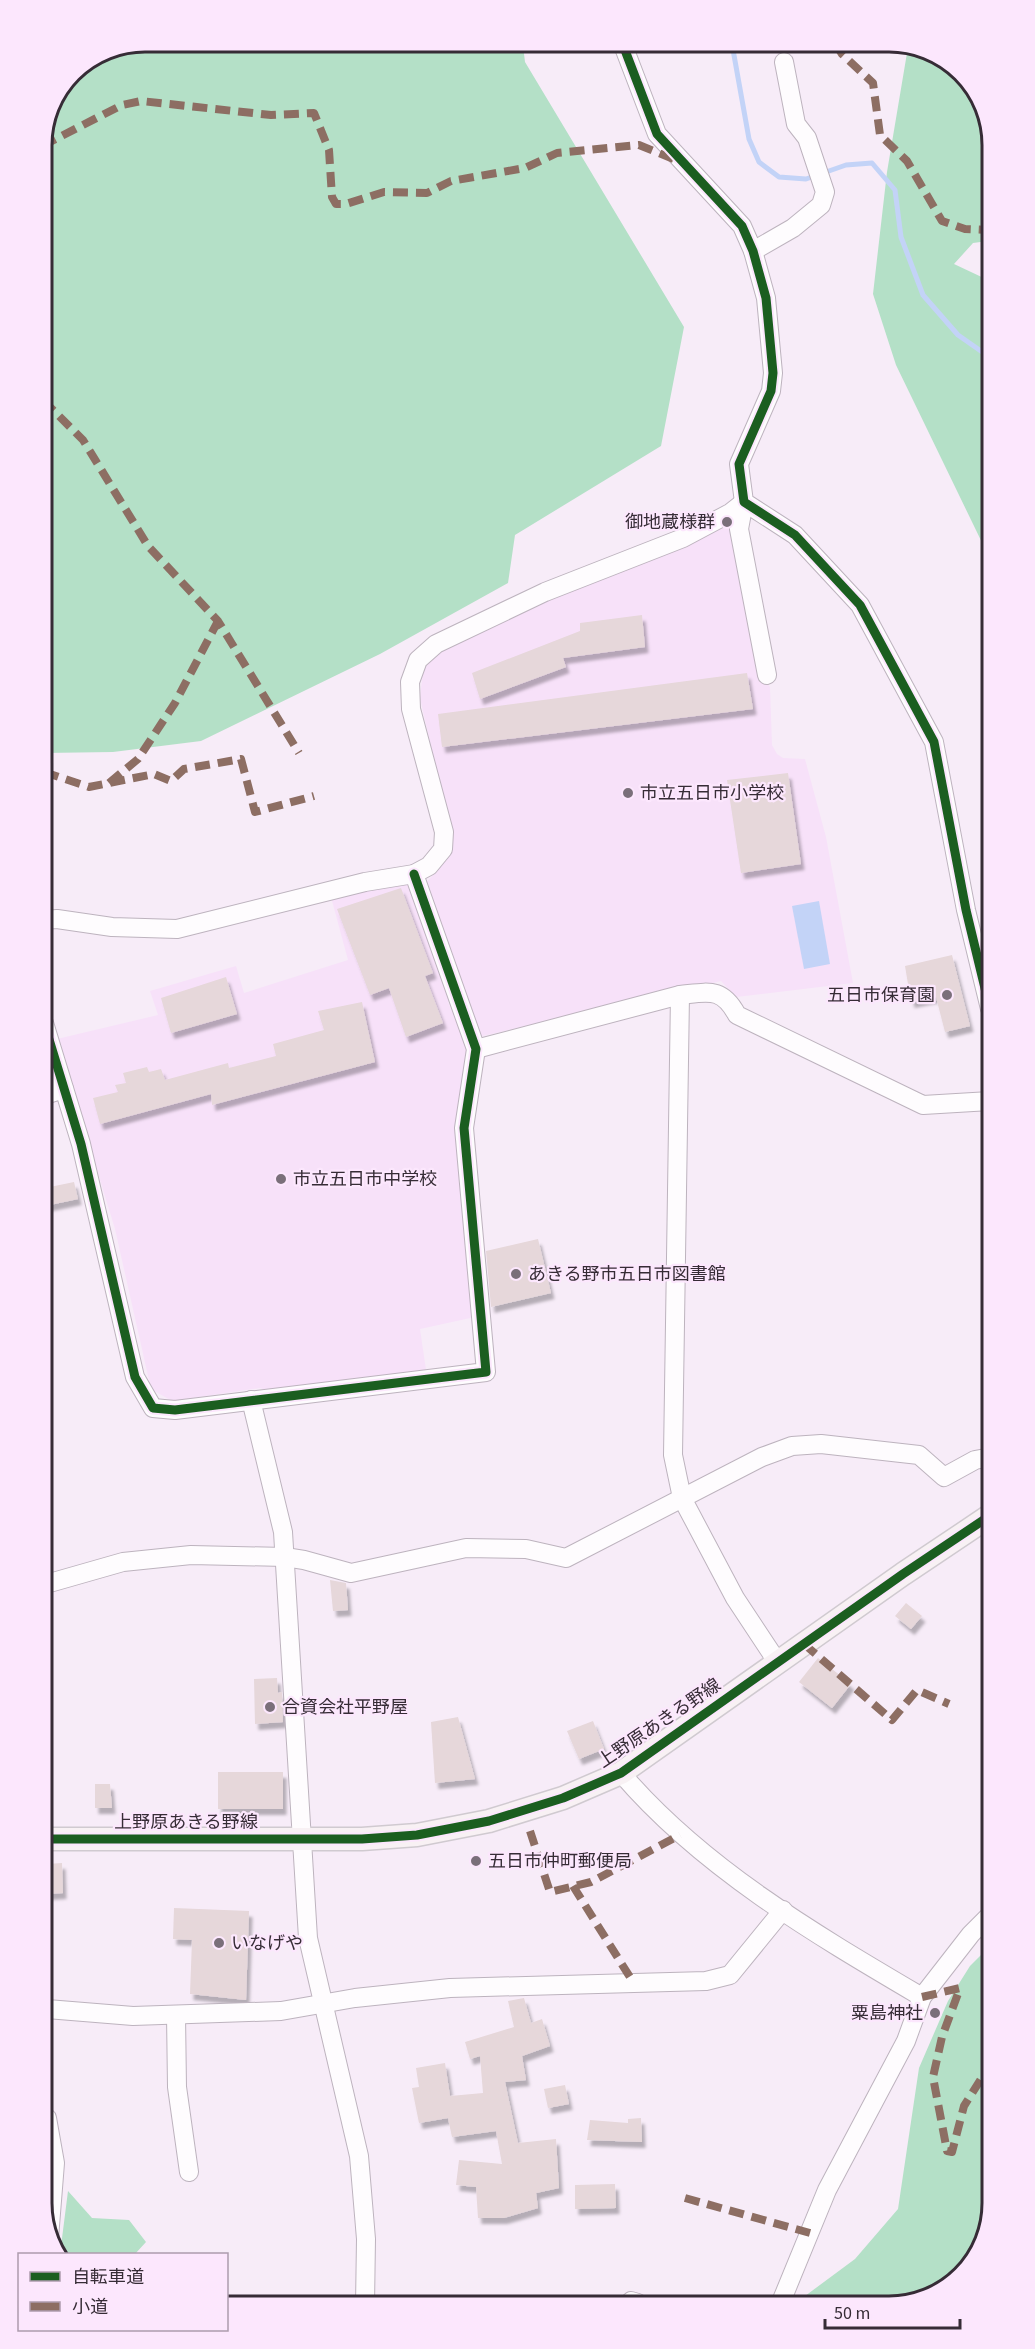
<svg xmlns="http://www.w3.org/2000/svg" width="1035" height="2349" font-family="'Source Sans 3','Noto Sans JP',sans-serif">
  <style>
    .built { fill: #f7e1f9 }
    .forest { fill: #b4e0c7 }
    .water { fill: #c3d3f7 }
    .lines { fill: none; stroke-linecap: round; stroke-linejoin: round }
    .stream { stroke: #c3d3f7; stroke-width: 5 }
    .building { fill: #e6d7da; filter: url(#shadow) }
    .minor-casing { stroke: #bdb3be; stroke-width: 20 }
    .major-casing { stroke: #d0cad0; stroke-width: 25 }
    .minor { stroke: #fefcfe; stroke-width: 18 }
    .major { stroke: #f8f1f4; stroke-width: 22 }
    .quiet { stroke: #8d6e63; stroke-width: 8; stroke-dasharray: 15 8; stroke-linecap: butt }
    .cycleway-casing { stroke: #fce7fd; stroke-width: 13 }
    .cycleway { stroke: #1b5e20; stroke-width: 9 }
    .poi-dot { fill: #7a6f7a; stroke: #fce7fd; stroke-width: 2 }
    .labels { text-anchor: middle; stroke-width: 4.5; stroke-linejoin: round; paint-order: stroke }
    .poi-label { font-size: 18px; fill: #362c36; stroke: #fce7fd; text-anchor: start }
    .street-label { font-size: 18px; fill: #362c36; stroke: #fce7fd }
    .rim { fill: none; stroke: #362c36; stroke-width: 3 }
  </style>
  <defs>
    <filter id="shadow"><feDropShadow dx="3.5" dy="6" stdDeviation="1.5" flood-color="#0004"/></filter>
  </defs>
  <rect width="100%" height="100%" fill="#f7ecf8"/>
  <!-- built -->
  <g class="built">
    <polygon points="718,526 733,529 763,678 770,687 772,745 777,754 783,758 805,759 826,837 853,983 736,997 721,981 478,1037 425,884 440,867 449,827 420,698 423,671 439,648"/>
    <polygon points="408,880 453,998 448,1002 469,1052 475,1317 420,1329 426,1370 269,1391 260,1388 172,1401 151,1389 115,1229 57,1039 158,1015 150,991 236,966 244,993 348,960 331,897"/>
  </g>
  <!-- forest -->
  <g class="forest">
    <polygon points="523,46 525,62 684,327 661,446 515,535 508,583 380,654 201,741 113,752 44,753 42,139 73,72 106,50"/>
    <polygon points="908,47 953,64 987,112 988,241 973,243 954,264 988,280 989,557 896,365 873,294 887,172"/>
    <polygon points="992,1944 993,2192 971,2261 957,2277 923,2301 802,2302 801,2299 855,2259 898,2209 919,2068 948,2001 970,1966"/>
    <polygon points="68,2191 92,2218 129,2220 146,2242 135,2254 60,2254"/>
  </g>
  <!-- water -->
  <polygon class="water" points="819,901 830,964 804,969 792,906"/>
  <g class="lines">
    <!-- stream -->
    <polyline class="stream" points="732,44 749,139 759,162 779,177 806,179 846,165 872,163 895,190 901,237 923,295 958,335 988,356"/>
  </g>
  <!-- building -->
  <g class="building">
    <polygon points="642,615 645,647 563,658 566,667 480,699 472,673 580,631 580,623"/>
    <polygon points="747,673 753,709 442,747 438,714"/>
    <polygon points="788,773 801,864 741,873 727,780"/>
    <polygon points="401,888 433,973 425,976 443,1023 406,1037 389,988 370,995 337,909"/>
    <polygon points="952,955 970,1026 945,1032 936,997 911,1002 905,966"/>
    <polygon points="226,977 237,1014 171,1033 161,998"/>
    <polygon points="362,1002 375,1062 212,1105 211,1094 100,1124 93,1098 118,1092 115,1085 126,1083 123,1073 147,1067 149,1072 161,1069 165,1080 228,1063 229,1068 276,1056 273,1044 324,1030 318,1011"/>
    <polygon points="74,1182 78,1199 45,1206 45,1188"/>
    <polygon points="538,1239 551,1293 491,1307 486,1251"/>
    <polygon points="330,1580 346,1583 348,1610 333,1611"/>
    <polygon points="906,1603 922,1616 911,1629 895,1616"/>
    <polygon points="818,1658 851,1684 832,1708 799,1682"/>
    <polygon points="277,1678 278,1693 282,1692 283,1722 255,1724 254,1679"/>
    <polygon points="458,1717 475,1779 435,1783 431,1722"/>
    <polygon points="593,1721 604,1749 579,1759 567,1731"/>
    <rect x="218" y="1772" width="65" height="37"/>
    <polygon points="95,1784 110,1784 112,1808 95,1808"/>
    <polygon points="62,1863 63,1893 47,1894 47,1864"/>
    <polygon points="174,1908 249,1911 246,2000 190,1994 192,1940 173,1939"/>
    <polygon points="524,1998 531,2023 542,2019 550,2046 522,2056 526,2080 505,2082 518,2143 556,2139 559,2188 536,2193 538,2208 504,2218 478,2218 476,2187 456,2185 459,2160 502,2164 496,2131 452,2137 448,2118 419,2123 412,2088 419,2087 416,2068 445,2063 450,2096 483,2093 480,2056 470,2059 465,2042 514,2027 508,2001"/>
    <polygon points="565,2085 569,2104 548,2108 544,2089"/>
    <polygon points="641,2118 642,2142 587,2140 590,2120 628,2123 628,2119"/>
    <polygon points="615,2184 616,2208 575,2209 575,2185"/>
  </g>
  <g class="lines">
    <defs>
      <g id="minor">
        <polyline points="623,45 657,134 742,226 753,251 766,298 773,373 771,391 739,464 744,502 795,535 860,605 934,742 966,910 990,1009"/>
        <polyline points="753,251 793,228 821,205 825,192 807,138 796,124 784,62"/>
        <polyline points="744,502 739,529 767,675"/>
        <polyline points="44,920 57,919 112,927 177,929 365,882 414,874 429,866 443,849 444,832 411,709 410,682 418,660 436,644 545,592 683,538 730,513 744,502"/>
        <polyline points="680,995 673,1455 682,1498 735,1598 778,1663"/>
        <polyline points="44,1023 81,1144 135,1377 153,1408 175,1410 486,1372 464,1128 476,1049 414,874"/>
        <path d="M476 1049 680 995C709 992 722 987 737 1015L923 1105 990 1101"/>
        <polyline points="45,1095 64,1089"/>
        <polyline points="251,1400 283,1532 308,1938 359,2156 366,2239 365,2305"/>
        <polyline points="46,1584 123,1562 191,1555 285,1557 304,1560 351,1573 466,1548 526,1549 566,1558 762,1457 792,1446 821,1444 919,1455 944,1477 975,1460 991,1457"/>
        <path d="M621 1773C702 1868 815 1934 922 1997"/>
        <polyline points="47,2009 133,2016 281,2011 355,1998 450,1988 706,1981 730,1975 783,1910"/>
        <polyline points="176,2015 177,2087 189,2172"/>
        <polyline points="47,2118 55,2163 49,2238"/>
        <polyline points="631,2301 638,2303"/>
        <polyline points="781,2302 827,2190 906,2041 922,1997 971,1934 992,1913"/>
      </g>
      <polyline id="major" points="47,1839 362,1839 417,1835 489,1821 563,1798 621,1773 903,1574 991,1515"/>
    </defs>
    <!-- minor casing -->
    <use href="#minor" class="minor-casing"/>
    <!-- major casing -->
    <use href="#major" class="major-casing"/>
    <!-- minor -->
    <use href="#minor" class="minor"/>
    <!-- major -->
    <use href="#major" class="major"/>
    <!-- quiet -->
    <g class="quiet">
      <polyline points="835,43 842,54 873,83 880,135 907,161 942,221 965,229 988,230"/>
      <polyline points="42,146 122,105 141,101 271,115 314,113 329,150 332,197 336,204 346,204 384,192 427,193 451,181 525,168 557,153 639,145 676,160"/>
      <polyline points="43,400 83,440 148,546 218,621 299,753"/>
      <polyline points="44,772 89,787 154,774 171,781 184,769 241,759 255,812 314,796"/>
      <polyline points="109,783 138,759 175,703 218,621"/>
      <polyline points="804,1644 892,1720 917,1690 949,1704"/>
      <polyline points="530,1831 550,1892 591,1882 680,1835"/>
      <polyline points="573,1886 633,1982"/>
      <polyline points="922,1997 960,1988 942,2037 933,2077 947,2151 952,2152 964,2106 993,2060"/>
      <polyline points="685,2198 810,2233"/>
    </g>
    <defs>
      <g id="cycleway">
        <polyline points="623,45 657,134 742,226 753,251 766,298 773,373 771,391 739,464 744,502 795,535 860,605 934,742 966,910 990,1009"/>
        <polyline points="44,1023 81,1144 135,1377 153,1408 175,1410 486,1372 464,1128 476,1049 414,874"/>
        <polyline points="47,1839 362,1839 417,1835 489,1821 563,1798 621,1773 903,1574 991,1515"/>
      </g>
    </defs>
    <!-- cycleway casing -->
    <use href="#cycleway" class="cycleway-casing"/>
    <!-- cycleway -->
    <use href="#cycleway" class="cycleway"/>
  </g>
  <!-- markers -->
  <g class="poi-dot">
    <circle cx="727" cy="522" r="6"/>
    <circle cx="628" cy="793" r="6"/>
    <circle cx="947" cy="995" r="6"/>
    <circle cx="281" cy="1179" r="6"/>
    <circle cx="516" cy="1274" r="6"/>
    <circle cx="270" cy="1707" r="6"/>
    <circle cx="476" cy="1861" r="6"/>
    <circle cx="219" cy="1943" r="6"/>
    <circle cx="935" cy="2013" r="6"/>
  </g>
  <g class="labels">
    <!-- poi labels -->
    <g class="poi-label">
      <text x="715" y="528" text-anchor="end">御地蔵様群</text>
      <text x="640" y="799">市立五日市小学校</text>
      <text x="935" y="1001" text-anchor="end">五日市保育園</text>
      <text x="293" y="1185">市立五日市中学校</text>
      <text x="528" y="1280">あきる野市五日市図書館</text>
      <text x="282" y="1713">合資会社平野屋</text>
      <text x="488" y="1867">五日市仲町郵便局</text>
      <text x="231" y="1949">いなげや</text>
      <text x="923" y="2019" text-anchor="end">粟島神社</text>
    </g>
    <!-- street labels -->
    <g class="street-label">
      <text transform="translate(659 1723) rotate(-34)" y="6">上野原あきる野線</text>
      <text x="186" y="1828">上野原あきる野線</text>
    </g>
  </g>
  <!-- crop -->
  <path d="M0 0H1035V2349H0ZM145 52H889A93 93 0 0 1 982 145V2203A93 93 0 0 1 889 2296H145A93 93 0 0 1 52 2203V145A93 93 0 0 1 145 52Z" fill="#fce7fd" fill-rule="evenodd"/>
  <path class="rim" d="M145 52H889A93 93 0 0 1 982 145V2203A93 93 0 0 1 889 2296H145A93 93 0 0 1 52 2203V145A93 93 0 0 1 145 52Z"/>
  <!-- legend -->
  <rect x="18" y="2253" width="210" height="78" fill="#fce7fd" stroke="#ad9cad" stroke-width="1.5"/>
  <rect x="30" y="2272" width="30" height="9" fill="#1b5e20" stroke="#ad9cad" stroke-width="1.5"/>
  <text x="72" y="2283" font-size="18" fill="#362c36">自転車道</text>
  <rect x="30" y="2302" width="30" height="9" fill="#8d6e63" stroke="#ad9cad" stroke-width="1.5"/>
  <text x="72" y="2313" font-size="18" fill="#362c36">小道</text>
  <!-- scale -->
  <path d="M825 2319v9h135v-9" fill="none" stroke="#362c36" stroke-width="3"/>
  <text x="834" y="2319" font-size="18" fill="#362c36" stroke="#fce7fd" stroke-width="4.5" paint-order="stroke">50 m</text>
</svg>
